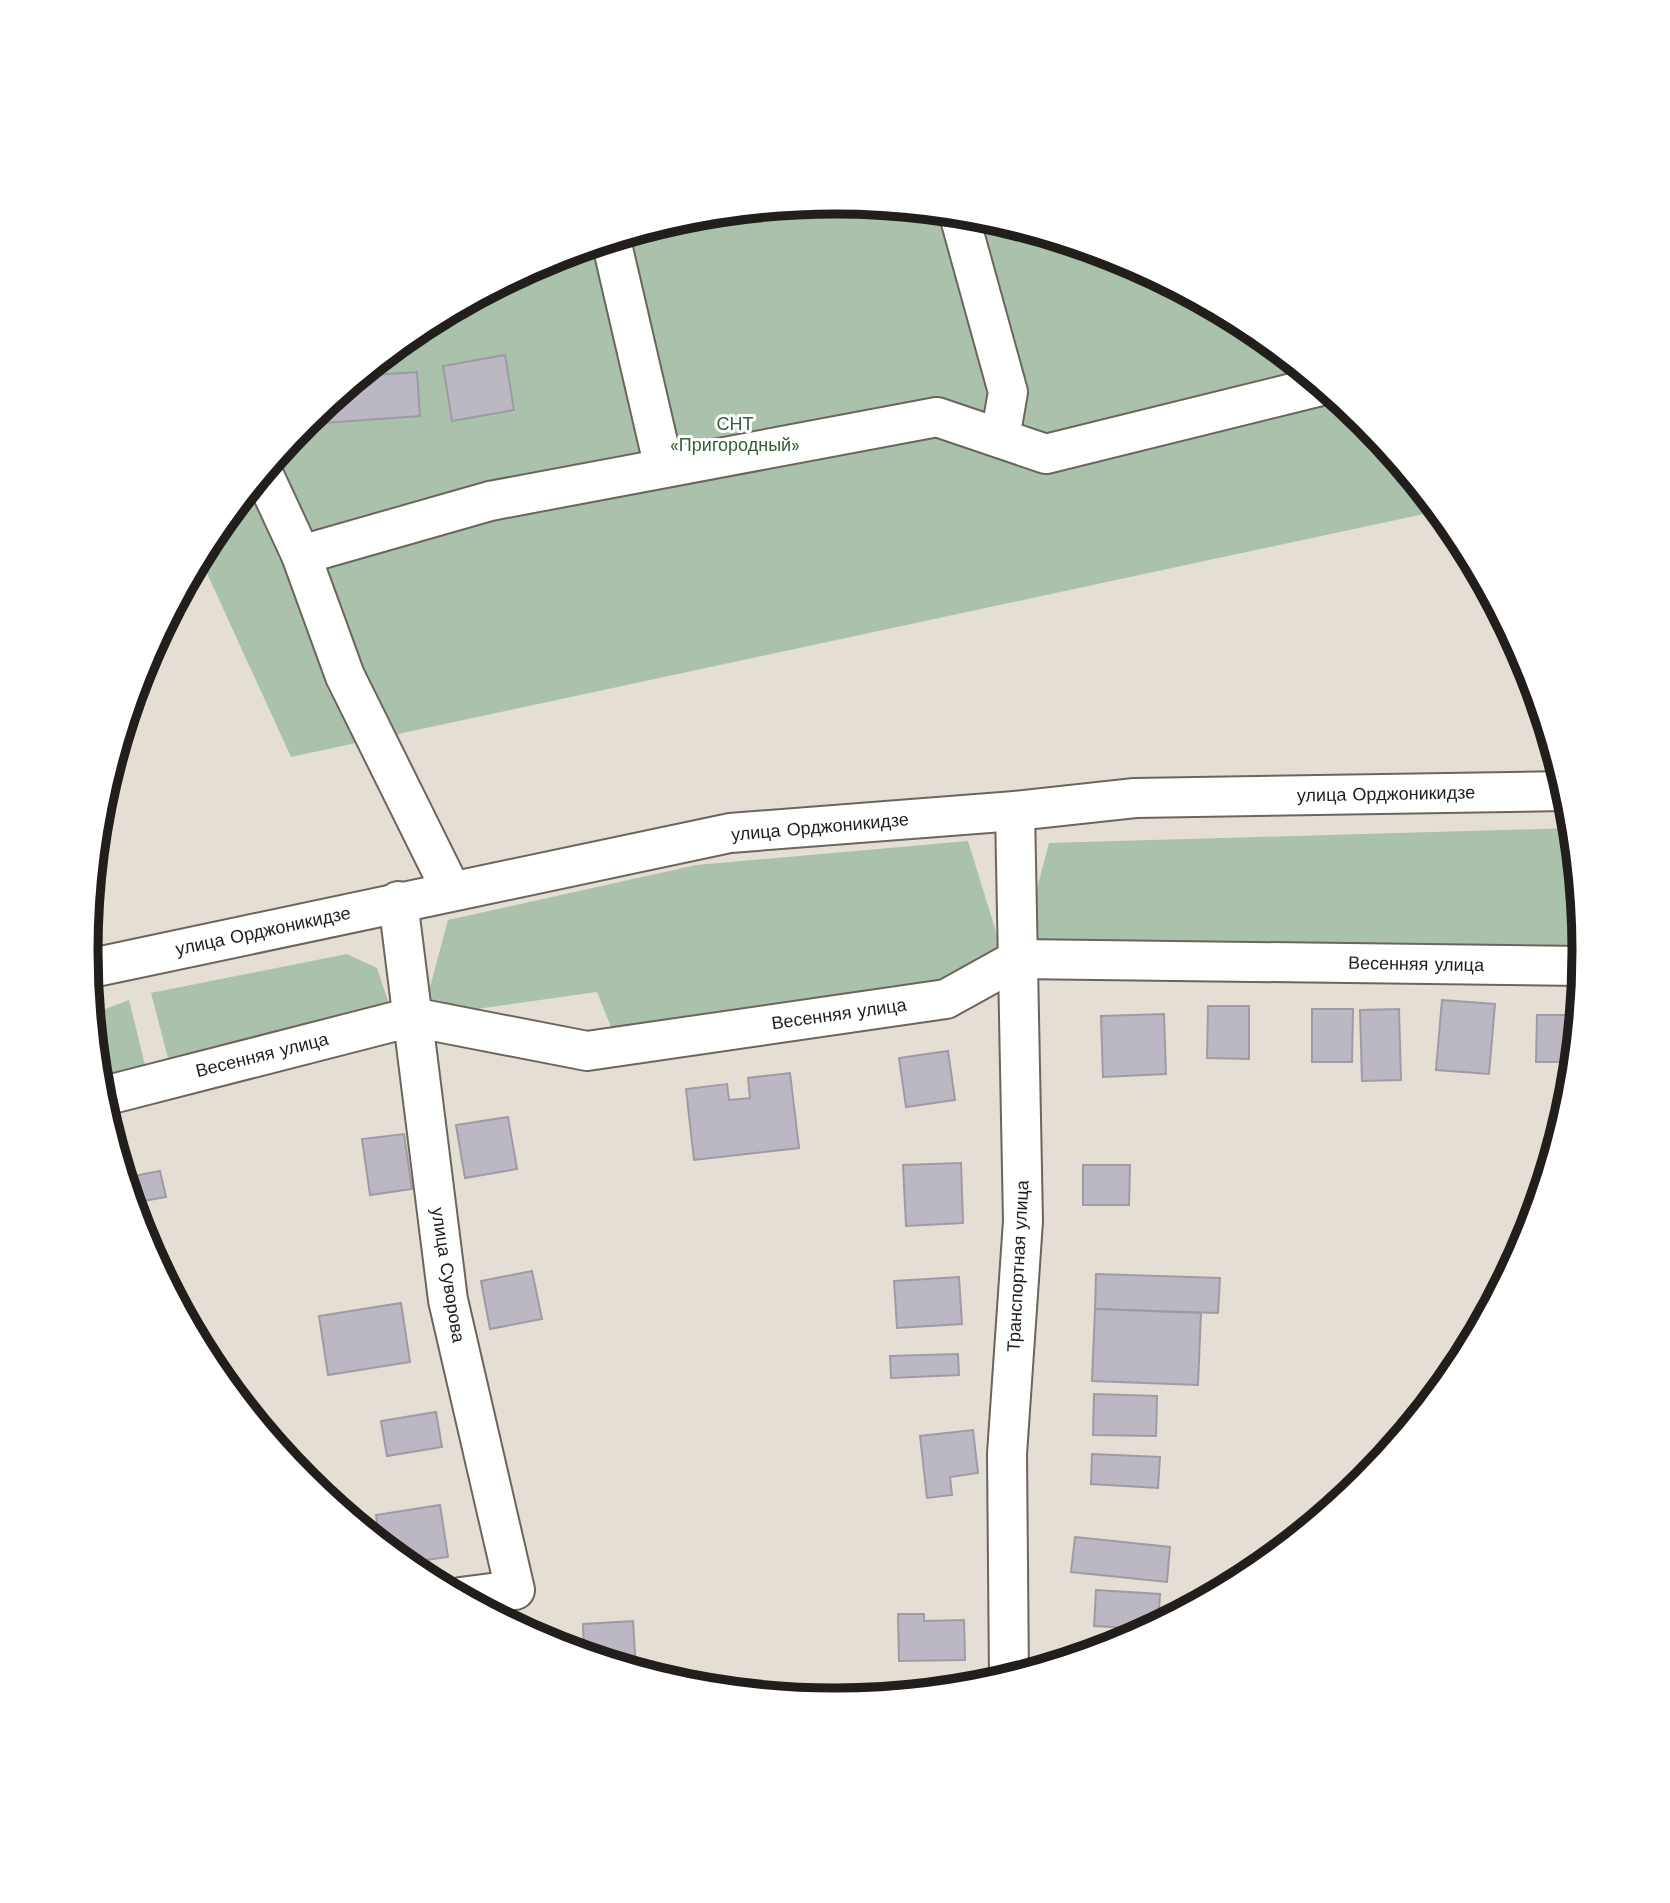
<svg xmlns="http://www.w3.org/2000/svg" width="1670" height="1903" font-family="'Work Sans',sans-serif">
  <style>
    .green { fill: #aac2ab }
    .building { fill: #bbb8c3; stroke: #9e9ba5; stroke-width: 2 }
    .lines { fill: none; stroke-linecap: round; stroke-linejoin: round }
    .minor-casing { stroke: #6b655c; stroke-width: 42 }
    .major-casing { stroke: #6b655c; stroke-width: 42 }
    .minor { stroke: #fff; stroke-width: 38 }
    .major { stroke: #fff; stroke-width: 38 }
    .labels { text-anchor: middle; stroke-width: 6; stroke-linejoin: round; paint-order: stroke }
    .park-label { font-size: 18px; fill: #326137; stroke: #fff }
    .street-label { font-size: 18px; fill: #211e1b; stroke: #fff }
    .rim { fill: none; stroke: #211e1b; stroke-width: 9 }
  </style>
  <rect width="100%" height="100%" fill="#e5ded5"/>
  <!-- green -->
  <g class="green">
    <polygon points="835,202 982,217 1122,259 1252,329 1365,422 1438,511 291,757 200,558 212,535 305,421 419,328 549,259 689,217"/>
    <polygon points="1572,828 1584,952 1037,948 1036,892 1049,843"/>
    <polygon points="968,841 1001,948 945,984 613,1032 597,992 456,1012 427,998 448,920 696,865"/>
    <polygon points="347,954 377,968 389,1004 168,1058 151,993"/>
    <polygon points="129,1000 146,1069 99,1082 92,1018 97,1012"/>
  </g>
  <!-- building -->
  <g class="building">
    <polygon points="505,355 514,410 452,421 443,366"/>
    <polygon points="417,372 420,416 324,423 323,407 360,376"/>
    <polygon points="1442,1000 1495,1004 1489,1074 1436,1070"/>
    <polygon points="1208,1006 1249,1006 1249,1059 1207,1058"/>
    <polygon points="1312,1009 1353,1009 1352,1062 1312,1062"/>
    <polygon points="1399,1009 1401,1080 1362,1081 1360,1010"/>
    <polygon points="1164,1014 1166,1074 1103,1077 1101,1016"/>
    <polygon points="1537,1015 1578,1015 1573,1062 1536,1062"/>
    <polygon points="948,1051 955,1100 906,1107 899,1058"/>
    <polygon points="790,1073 799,1148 694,1160 686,1089 727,1084 729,1100 750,1098 748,1078"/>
    <polygon points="508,1117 517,1169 465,1178 456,1125"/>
    <polygon points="404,1134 412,1189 370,1195 362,1139"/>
    <polygon points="961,1163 963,1223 906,1226 903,1165"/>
    <polygon points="1083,1165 1130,1165 1129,1205 1083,1205"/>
    <polygon points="160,1171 166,1197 132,1203 124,1178"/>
    <polygon points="532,1271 542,1319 490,1329 481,1281"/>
    <polygon points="1096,1274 1220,1278 1218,1313 1095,1309"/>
    <polygon points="959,1277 962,1324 897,1328 894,1281"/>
    <polygon points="401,1303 410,1362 328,1375 319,1316"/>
    <polygon points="1095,1309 1201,1313 1198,1385 1092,1381"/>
    <polygon points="958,1354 959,1375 891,1378 890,1356"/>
    <polygon points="1094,1394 1157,1396 1156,1436 1093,1435"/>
    <polygon points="436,1412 442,1447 387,1456 381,1421"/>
    <polygon points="973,1430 978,1473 950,1477 952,1495 927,1498 920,1436"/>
    <polygon points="1092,1454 1160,1457 1158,1488 1091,1484"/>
    <polygon points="440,1505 448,1557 405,1563 380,1543 376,1515"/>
    <polygon points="1075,1537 1170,1547 1167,1582 1071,1572"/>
    <polygon points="1096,1590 1160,1594 1158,1624 1150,1629 1094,1626"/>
    <polygon points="898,1614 924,1614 924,1621 964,1620 965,1660 899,1661"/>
    <polygon points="633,1621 636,1670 584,1655 583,1624"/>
  </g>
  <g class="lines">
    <defs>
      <g id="minor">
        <polyline points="959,215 1008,392 1000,438"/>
        <polyline points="611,240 664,468"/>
        <polyline points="263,473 301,555 345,676 451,890"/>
        <polyline points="301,555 490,501 937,417 1046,454 1321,386"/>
        <polyline points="398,901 448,1300 515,1590 460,1597"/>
        <polyline points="100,1097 412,1017 587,1051 946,999 1018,959 1583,966"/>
        <polyline points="1009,1678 1007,1454 1023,1221 1015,811"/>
      </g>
      <polyline id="major" points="87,969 730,833 1015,811 1135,798 1565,791"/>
    </defs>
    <!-- minor casing -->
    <use href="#minor" class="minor-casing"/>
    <!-- major casing -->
    <use href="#major" class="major-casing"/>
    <!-- minor -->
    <use href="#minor" class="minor"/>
    <!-- major -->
    <use href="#major" class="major"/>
  </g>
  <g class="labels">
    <!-- park labels -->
    <g class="park-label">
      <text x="735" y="430">СНТ<tspan x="735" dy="21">«Пригородный»</tspan></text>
    </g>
    <!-- street labels -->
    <g class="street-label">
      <text transform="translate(1386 794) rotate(-1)" y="6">улица Орджоникидзе</text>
      <text transform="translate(820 827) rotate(-5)" y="6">улица Орджоникидзе</text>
      <text transform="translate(263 931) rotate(-12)" y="6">улица Орджоникидзе</text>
      <text transform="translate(1416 964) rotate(1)" y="6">Весенняя улица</text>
      <text transform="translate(839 1014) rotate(-8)" y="6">Весенняя улица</text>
      <text transform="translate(262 1055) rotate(-14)" y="6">Весенняя улица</text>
      <text transform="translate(1018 1266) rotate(-87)" y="6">Транспортная улица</text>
      <text transform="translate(448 1275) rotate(81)" y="6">улица Суворова</text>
    </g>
  </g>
  <!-- crop -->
  <path d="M0 0H1670V1903H0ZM98 951a737 737 0 1 1 1474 0a737 737 0 1 1-1474 0Z" fill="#fff" fill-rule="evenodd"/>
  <path class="rim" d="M98 951a737 737 0 1 1 1474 0a737 737 0 1 1-1474 0Z"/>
</svg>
